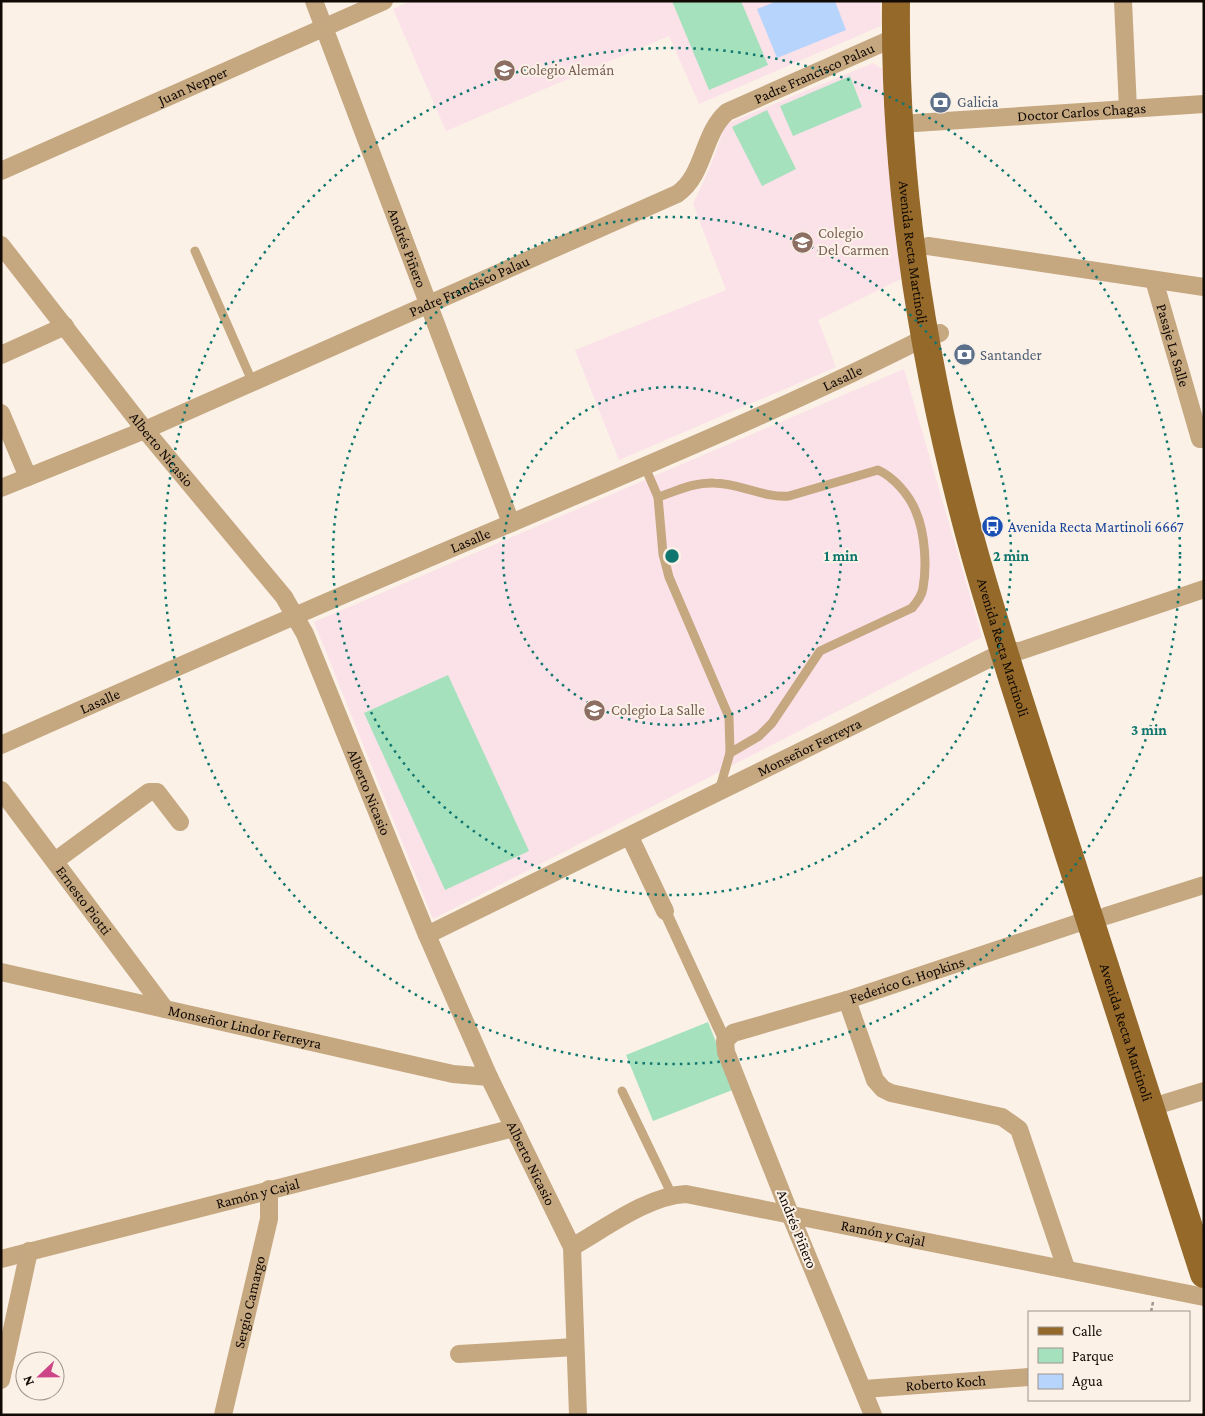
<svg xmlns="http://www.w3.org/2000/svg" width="1205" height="1416" font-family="'Crimson Pro',serif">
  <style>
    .education { fill: #fbe1e8 }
    .green { fill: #a6e1be }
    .water { fill: #b6d4fc }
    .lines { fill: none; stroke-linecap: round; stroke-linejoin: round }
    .path { stroke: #a0978e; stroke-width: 2.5; stroke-dasharray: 4 2.5; stroke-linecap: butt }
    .service { stroke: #c5a780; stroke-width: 9 }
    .pedestrian { stroke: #c5a780; stroke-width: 12 }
    .minor { stroke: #c5a780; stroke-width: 18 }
    .primary { stroke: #94692a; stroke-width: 28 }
    .ring { fill: none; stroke: #0f766e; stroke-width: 2.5; stroke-dasharray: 2.5 5 }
    .labels { text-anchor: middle; stroke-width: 4; stroke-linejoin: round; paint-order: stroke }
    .education-label { font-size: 15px; fill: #785e54; stroke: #fbf1e7; text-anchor: start }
    .street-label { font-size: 15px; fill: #110903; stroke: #fbf1e7 }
    .service-label { font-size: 15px; fill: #4e5e75; stroke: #fbf1e7; text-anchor: start }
    .transit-label { font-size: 15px; fill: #164399; stroke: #fbf1e7; text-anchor: start }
    .centre { fill: #0f766e; stroke: #fbf1e7; stroke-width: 2.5 }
    .ring-label { font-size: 15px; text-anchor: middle; font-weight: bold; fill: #0f766e; stroke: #fbf1e7; stroke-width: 4; stroke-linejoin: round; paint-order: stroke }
  </style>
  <rect width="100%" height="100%" fill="#fbf1e7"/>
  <!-- education -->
  <g class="education">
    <polygon points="411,1 880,1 881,26 699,104 669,36 446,131 393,9"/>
    <polygon points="873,63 882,69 901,279 818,320 836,367 619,460 575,350 726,290 693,204 710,167 726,124"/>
    <polygon points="904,369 982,637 433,919 314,622"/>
  </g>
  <!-- green -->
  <g class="green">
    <polygon points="672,1 741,1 768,65 709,90"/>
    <polygon points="850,76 862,107 793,136 780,106"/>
    <polygon points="767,110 796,169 762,186 732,127"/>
    <polygon points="448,675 529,851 445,890 364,713"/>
    <polygon points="708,1022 735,1089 653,1121 626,1055"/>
  </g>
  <!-- water -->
  <polygon class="water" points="777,1 835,1 846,30 777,58 757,9"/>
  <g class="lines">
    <!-- path -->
    <polyline class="path" points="1151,1312 1153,1302"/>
    <!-- service -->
    <g class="service">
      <polyline points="195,251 252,381"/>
      <polyline points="645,467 658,497 663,554 669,577 729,717 730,753 719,791"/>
      <path d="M658 497C677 491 694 482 714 483 739 483 763 498 789 496L878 470C894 477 910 496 916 512 925 533 927 566 923 588 922 596 917 602 912 608L820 651 772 723 759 736 730 753"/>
      <polyline points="622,1091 672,1195"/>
    </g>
    <!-- pedestrian -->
    <polyline class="pedestrian" points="665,911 725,1041"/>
    <!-- minor -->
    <g class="minor">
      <path id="s1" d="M314 1 511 523"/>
      <polyline points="1123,1 1128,109"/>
      <path id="s2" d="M900 124 1204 104"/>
      <path id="s3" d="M1 171 384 1"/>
      <path id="s4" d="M1 245 145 430 284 597 305 634 427 935 489 1077 572 1247 578 1415"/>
      <polyline points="928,246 1204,287"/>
      <path id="s5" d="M1154 280 1200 439"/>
      <polyline points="1,355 65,326"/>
      <polyline points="1,413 28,477"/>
      <path id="s6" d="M1 488 145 430 677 194C705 175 702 134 727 112L896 37"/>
      <path id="s7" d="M1 745C170 670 339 596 509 524 649 464 790 406 926 337L940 333"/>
      <path id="s8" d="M1 790 165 1009"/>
      <polyline points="630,837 665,911"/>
      <polyline points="55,861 149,792 157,792 180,822"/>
      <polyline points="1106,916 1204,885"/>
      <path id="s9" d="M427 935 1005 651H1020L1204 589"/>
      <path id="s10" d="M1 972 453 1074 489 1077"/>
      <polyline points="847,1000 875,1080 883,1089 891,1093 1002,1117 1019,1129 1066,1268"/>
      <polyline points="1165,1103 1204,1091"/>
      <path id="s11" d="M572 1247C606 1228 647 1196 686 1194L1204 1297"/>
      <path id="s12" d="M1 1259 514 1128"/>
      <polyline points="459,1354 575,1347"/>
      <polyline points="1,1380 29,1251"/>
      <path id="s13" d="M864 1389 1029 1377"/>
      <path id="s14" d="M223 1415 269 1219V1189"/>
      <path id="s15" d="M873 1415 790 1214 726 1052 725 1041 733 1033 847 1000 1090 919"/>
    </g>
    <!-- primary -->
    <path class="primary" id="s16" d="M896 1C894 181 923 364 970 537 997 636 1031 735 1062 833 1110 980 1156 1127 1204 1274"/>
  </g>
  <!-- distance rings -->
  <g class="ring">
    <circle cx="672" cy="556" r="169"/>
    <circle cx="672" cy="556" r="339"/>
    <circle cx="672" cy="556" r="508"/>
  </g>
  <!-- icons -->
  <defs>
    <symbol id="school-disc" viewBox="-11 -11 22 22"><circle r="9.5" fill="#8d6e63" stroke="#fbf1e7"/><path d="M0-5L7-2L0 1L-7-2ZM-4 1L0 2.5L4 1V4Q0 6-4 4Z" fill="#fff"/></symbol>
    <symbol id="bank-disc" viewBox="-11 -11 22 22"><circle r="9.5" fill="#5c6f8a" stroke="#fbf1e7"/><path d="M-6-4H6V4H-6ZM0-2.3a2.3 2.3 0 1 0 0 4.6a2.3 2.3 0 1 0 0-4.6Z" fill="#fff"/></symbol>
    <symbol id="bus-disc" viewBox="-11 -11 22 22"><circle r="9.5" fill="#1a4fb4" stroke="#fbf1e7"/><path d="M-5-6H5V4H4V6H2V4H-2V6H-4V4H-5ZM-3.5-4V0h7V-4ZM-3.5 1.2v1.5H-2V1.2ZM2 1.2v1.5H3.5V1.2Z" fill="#fff"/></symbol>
  </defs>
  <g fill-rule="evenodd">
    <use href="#school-disc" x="492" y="58" width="25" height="25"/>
    <use href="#bank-disc" x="928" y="90" width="25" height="25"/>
    <use href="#school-disc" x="790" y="230" width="25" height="25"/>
    <use href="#bank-disc" x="952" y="342" width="25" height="25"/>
    <use href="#bus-disc" x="980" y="514" width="25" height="25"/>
    <use href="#school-disc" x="582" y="698" width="25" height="25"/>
  </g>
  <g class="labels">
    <!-- education labels -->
    <g class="education-label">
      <text x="520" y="75">Colegio Alemán</text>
      <text x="818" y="238">Colegio<tspan x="818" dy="17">Del Carmen</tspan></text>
      <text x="611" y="715">Colegio La Salle</text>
    </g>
    <!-- street labels -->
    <g class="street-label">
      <text dy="5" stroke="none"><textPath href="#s6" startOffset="930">Padre Francisco Palau</textPath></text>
      <text dy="5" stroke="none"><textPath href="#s3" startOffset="210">Juan Nepper</textPath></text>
      <text dy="5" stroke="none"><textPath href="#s2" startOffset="182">Doctor Carlos Chagas</textPath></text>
      <text dy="5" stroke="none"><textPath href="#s1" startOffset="264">Andrés Piñero</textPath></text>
      <text dy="5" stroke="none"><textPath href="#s16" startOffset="252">Avenida Recta Martinoli</textPath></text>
      <text dy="5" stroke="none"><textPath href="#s6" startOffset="510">Padre Francisco Palau</textPath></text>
      <text dy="5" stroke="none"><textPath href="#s5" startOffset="68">Pasaje La Salle</textPath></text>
      <text dy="5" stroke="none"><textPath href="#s7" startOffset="918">Lasalle</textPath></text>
      <text dy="5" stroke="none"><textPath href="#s4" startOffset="260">Alberto Nicasio</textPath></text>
      <text dy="5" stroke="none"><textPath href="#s7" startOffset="512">Lasalle</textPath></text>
      <text dy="5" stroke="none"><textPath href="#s16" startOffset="658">Avenida Recta Martinoli</textPath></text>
      <text dy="5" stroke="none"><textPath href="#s7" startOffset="108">Lasalle</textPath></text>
      <text dy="5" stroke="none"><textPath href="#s9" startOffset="426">Monseñor Ferreyra</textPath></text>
      <text dy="5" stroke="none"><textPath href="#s4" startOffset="665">Alberto Nicasio</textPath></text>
      <text dy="5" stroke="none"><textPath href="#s8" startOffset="138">Ernesto Piotti</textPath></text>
      <text dy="5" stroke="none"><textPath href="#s15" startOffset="596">Federico G. Hopkins</textPath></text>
      <text dy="5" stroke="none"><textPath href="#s10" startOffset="250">Monseñor Lindor Ferreyra</textPath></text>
      <text dy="5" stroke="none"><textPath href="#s16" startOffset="1062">Avenida Recta Martinoli</textPath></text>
      <text dy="5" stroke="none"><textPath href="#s4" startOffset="1070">Alberto Nicasio</textPath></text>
      <text dy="5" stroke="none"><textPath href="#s12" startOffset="265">Ramón y Cajal</textPath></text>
      <text transform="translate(797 1229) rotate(68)" y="5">Andrés Piñero</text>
      <text dy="5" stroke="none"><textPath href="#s11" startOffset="328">Ramón y Cajal</textPath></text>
      <text dy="5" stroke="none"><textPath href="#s14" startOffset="116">Sergio Camargo</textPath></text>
      <text dy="5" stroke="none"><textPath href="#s13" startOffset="82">Roberto Koch</textPath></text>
    </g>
    <!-- service labels -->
    <g class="service-label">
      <text x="957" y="107">Galicia</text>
      <text x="980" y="360">Santander</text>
    </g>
    <!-- transit labels -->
    <g class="transit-label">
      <text x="1008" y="532">Avenida Recta Martinoli 6667</text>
    </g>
  </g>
  <circle cx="672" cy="556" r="8" class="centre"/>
  <g class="ring-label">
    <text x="841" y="561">1 min</text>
    <text x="1011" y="561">2 min</text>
    <text x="1149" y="735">3 min</text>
  </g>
  <!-- border -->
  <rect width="1205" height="1416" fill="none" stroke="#110903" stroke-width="5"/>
  <!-- legend -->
  <rect x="1028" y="1311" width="162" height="90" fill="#fbf1e7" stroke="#9d948c"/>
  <rect x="1038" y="1327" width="25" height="8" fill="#94692a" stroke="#9d948c"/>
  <text x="1072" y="1336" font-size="15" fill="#110903">Calle</text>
  <rect x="1038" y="1348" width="25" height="15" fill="#a6e1be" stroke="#9d948c"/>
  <text x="1072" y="1361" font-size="15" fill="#110903">Parque</text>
  <rect x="1038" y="1374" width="25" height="15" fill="#b6d4fc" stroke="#9d948c"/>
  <text x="1072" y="1386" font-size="15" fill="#110903">Agua</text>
  <!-- north arrow -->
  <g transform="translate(40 1376) rotate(248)"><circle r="24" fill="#fbf1e7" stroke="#9d948c"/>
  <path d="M0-4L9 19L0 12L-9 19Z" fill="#cb4587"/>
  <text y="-8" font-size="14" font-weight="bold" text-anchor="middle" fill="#110903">N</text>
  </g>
</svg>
